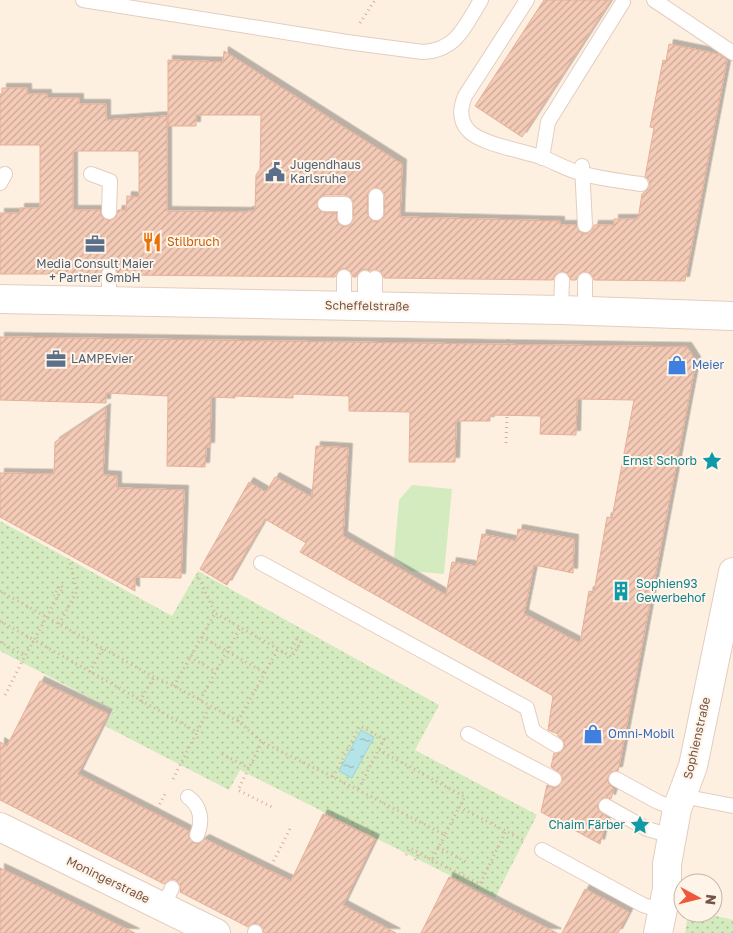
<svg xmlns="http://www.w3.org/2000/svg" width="733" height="933" font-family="'Golos Text',sans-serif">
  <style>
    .grass { fill: url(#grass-dots) }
    .garden { fill: #d4ebbf }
    .water { fill: url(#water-ripples); stroke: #9ad5da }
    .building { fill: url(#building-hatch); stroke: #e8af97; fill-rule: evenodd; filter: url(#shadow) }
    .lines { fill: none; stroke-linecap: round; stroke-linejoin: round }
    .service-casing { stroke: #e4cdbf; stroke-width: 16 }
    .minor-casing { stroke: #e4cdbf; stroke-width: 30 }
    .path { stroke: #d9ae9a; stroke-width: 3; stroke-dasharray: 1 4; stroke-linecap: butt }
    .service { stroke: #fff; stroke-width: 14 }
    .minor { stroke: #fff; stroke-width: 28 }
    .labels { text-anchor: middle; stroke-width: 4; stroke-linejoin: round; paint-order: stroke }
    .service-label { font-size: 12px; fill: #4e5e75; stroke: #fff4e8; text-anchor: start }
    .food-label { font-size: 12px; fill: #c56008; stroke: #fff4e8; text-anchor: start }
    .street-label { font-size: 12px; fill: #765447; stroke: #fff4e8 }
    .shop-label { font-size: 12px; fill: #366cbe; stroke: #fff4e8; text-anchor: start }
    .culture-label { font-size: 12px; fill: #0d838f; stroke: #fff4e8; text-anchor: end }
  </style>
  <defs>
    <pattern id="grass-dots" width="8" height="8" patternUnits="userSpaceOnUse" patternTransform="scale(1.25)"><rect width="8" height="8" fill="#d4ebbf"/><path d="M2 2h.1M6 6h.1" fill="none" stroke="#b1c19d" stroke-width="1.8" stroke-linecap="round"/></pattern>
    <pattern id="water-ripples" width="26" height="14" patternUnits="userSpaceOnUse" patternTransform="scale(1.25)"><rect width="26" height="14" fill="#b5e4e8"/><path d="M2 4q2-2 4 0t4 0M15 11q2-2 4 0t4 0" fill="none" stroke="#98bbbe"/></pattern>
    <pattern id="building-hatch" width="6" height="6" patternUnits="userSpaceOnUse" patternTransform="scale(1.25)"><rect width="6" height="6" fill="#f4cbb7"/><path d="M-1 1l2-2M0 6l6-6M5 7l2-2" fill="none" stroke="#caa797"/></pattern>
    <filter id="shadow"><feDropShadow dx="4.5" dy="-4.5" stdDeviation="0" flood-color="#0004"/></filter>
  </defs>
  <rect width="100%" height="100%" fill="#fdf0e1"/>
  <!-- grass -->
  <g class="grass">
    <polygon points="0,521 172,616 198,571 439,705 415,750 537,815 495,898 240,770 229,790 105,726 114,710 0,651"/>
    <polygon points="688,913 704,913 733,920 733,933 685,933"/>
  </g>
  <!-- garden -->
  <polygon class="garden" points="412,485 452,489 444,574 411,571 394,558 399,500"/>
  <!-- water -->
  <polygon class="water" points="361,730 374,737 352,778 339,771"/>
  <!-- building -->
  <g class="building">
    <polygon points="544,0 611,0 522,137 475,106"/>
    <path d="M669 44 718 54 727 60 685 281 594 280 592 275 585 271 580 273 576 280H571L567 273 562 271 555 275 553 280 384 278 382 273 375 269 370 271 365 269 361 270 356 277H353L351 272 344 268 339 270 335 277 122 275H118L116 269 109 265 104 267 100 274H0V213H20V208H40V145H0V94H2V88H27V94H47V98H79V104H106V120L167 116V211L248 212V211H255L256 175 260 169 261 115H196V126H168V60L223 62 224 51 402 164 400 217 560 221V225H576L581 233 586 234 593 229 594 225H614V219H638L642 194 647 190 650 186 649 180 645 177 654 128 650 127 663 60 666 61ZM73 151H139V197L127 196 126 210H118L116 217 109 221 102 217 100 210H73ZM376 187 381 189 385 196 384 217 376 222 371 220 367 213 368 192ZM325 195H345L352 199 354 218 350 225 345 227 340 225 337 222 336 213H325L318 209 317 200 320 197Z"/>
    <polygon points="0,337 687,347 696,361 618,771 611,772 607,779 609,784 614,789 611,799 606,797 602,798 597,806 599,811 607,817 600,844 541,812 547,785 554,788 558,787 563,779 561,774 551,767 554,753 561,752 565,746 563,740 558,736 558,734 548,730 553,696 300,552 306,543 265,519 227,585 200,569 249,482 266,492 275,477 312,497 316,446 348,448 343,536 446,595 452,562 476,566 482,534 516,541 518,529 574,539 573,573 534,565 524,614 580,643 589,591 594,592 607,517 612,518 634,400 577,399 576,435 540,434 541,416 490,415 490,421 456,421 455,462 409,462 410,412 349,411 349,396 293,394 293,398 235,396 235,398 211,397 210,447 206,447 205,467 167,466 168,396 106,393 106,403 0,400"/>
    <polygon points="106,408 103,475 117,476 117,488 184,490 181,578 135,577 135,591 0,517 0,473 54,474 55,442"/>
    <polygon points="40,681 108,714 78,774 189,831 189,837 194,843 199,843 205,839 291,881 323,814 375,839 343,905 396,933 264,933 263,928 259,924 251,924 248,927 180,892 181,887 176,880 171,879 164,884 0,800 0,742 7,746"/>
    <polygon points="0,868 46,890 135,933 0,933"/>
    <polygon points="449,877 509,909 557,933 421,933"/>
    <polygon points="585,889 629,912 618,933 562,933"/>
  </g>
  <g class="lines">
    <defs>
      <g id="service">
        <path d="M83 0 347 42 423 52C457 50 465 26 481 0"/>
        <path d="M527 0 465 96C460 108 459 121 469 131 481 144 523 151 541 157 555 162 569 171 584 174 602 179 622 181 641 184"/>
        <polyline points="654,0 733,53"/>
        <polyline points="542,158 548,122 623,2"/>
        <polyline points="582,166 585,225"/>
        <polyline points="91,174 110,181 109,212"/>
        <polyline points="0,183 5,174"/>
        <polyline points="325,204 345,204 345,218"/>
        <polyline points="376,213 376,196"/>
        <polyline points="109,274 109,301"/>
        <polyline points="585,280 585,310"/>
        <polyline points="344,306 344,277"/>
        <polyline points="365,306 365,278"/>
        <polyline points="375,306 375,278"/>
        <polyline points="561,310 562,280"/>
        <polyline points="261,563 527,708 533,731 556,745"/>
        <polyline points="468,734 554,779"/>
        <polyline points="616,779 658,802 677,809"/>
        <polyline points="682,796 733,806"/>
        <path d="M188 797C201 806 203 821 197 835"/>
        <polyline points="606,806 647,829 672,836"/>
        <polyline points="542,850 643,905 662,911"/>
        <polyline points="163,907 172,888"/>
        <polyline points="255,933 255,932"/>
      </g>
      <g id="minor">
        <polyline points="0,299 561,310 733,316"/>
        <polyline points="0,827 216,933"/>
        <polyline points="658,933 667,889 667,864 677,809 693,766 733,572"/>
      </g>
    </defs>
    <!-- service casing -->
    <use href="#service" class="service-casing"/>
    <!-- minor casing -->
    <use href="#minor" class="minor-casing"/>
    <!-- path -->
    <g class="path">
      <polyline points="360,23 375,0"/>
      <polyline points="508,345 508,337"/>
      <polyline points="506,443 507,415"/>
      <polyline points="197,574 215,613"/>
      <polyline points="0,591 154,677 174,686 238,721 262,742 333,777 445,835 459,807 523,840"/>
      <polyline points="0,621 34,640 63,587 60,585 54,596"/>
      <polyline points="59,624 77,591 69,559"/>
      <polyline points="202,637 265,673"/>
      <polyline points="0,642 25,656 34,640 197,732 210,706"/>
      <polyline points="190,657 216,672"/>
      <polyline points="90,672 103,648"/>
      <polyline points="174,686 215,613 292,657 301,642 297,639 290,651"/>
      <polyline points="5,695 25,656"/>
      <polyline points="200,700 240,628"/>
      <polyline points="140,701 154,677"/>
      <polyline points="238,721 278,649"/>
      <polyline points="262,742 238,790 272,807"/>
      <polyline points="379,750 465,797 459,807"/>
      <polyline points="222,754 249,768"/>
      <polyline points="333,777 360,726 384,739 358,790"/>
      <polyline points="173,779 197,732"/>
      <polyline points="155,813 165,794"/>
      <polyline points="438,847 468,863"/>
      <polyline points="406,855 410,848 432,860 445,835"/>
      <polyline points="415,860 419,853"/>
      <polyline points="432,860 480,884 506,831"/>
      <polyline points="269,870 291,827"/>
    </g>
    <!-- service -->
    <use href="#service" class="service"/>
    <!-- minor -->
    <use href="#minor" class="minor"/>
  </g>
  <!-- icons -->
  <defs>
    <symbol id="civic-bare" viewBox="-9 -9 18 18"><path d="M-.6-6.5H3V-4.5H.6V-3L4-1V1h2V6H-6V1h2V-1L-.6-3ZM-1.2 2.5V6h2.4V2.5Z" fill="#5c6f8a" stroke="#fff4e8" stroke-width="2.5" paint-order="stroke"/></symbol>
    <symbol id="restaurant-bare" viewBox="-9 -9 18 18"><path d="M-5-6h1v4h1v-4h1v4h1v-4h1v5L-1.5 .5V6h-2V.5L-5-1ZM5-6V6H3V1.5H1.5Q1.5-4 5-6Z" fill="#e8710a" stroke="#fff4e8" stroke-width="2.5" paint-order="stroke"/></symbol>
    <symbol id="office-bare" viewBox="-9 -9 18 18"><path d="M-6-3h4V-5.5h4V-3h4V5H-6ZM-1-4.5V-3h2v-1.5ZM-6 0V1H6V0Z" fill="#5c6f8a" stroke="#fff4e8" stroke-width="2.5" paint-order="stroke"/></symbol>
    <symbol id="shop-bare" viewBox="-9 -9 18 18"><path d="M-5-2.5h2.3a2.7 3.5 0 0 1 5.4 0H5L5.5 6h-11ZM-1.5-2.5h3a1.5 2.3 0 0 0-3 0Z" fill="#3f7fe0" stroke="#fff4e8" stroke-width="2.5" paint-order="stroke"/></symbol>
    <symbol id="sight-bare" viewBox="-9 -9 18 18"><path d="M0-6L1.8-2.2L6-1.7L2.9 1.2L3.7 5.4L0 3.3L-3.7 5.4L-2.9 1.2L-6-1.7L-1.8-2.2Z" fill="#0f9aa8" stroke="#fff4e8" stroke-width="2.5" paint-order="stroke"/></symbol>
    <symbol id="building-bare" viewBox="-9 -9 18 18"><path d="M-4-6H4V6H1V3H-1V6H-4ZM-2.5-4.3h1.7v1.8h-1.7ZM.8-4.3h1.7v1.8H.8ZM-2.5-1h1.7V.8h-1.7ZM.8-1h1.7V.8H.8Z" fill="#0f9aa8" stroke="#fff4e8" stroke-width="2.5" paint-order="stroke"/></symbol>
  </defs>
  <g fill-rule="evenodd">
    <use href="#civic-bare" x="261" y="158" width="28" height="28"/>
    <use href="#restaurant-bare" x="138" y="228" width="28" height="28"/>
    <use href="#office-bare" x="81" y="230" width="28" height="28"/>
    <use href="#office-bare" x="42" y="345" width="28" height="28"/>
    <use href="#shop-bare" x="663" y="351" width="28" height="28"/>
    <use href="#sight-bare" x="698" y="447" width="28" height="28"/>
    <use href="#building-bare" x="607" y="577" width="28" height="28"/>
    <use href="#shop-bare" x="579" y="720" width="28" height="28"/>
    <use href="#sight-bare" x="626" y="811" width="28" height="28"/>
  </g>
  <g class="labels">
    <!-- service labels -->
    <g class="service-label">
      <text x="290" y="169">Jugendhaus<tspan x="290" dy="14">Karlsruhe</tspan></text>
      <text x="95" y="268" text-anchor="middle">Media Consult Maier<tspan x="95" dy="14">+ Partner GmbH</tspan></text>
      <text x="71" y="363">LAMPEvier</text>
    </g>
    <!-- food labels -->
    <g class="food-label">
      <text x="167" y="246">Stilbruch</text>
    </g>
    <!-- street labels -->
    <g class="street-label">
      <text transform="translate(367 306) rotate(1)" y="4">Scheffelstraße</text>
      <text transform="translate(697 738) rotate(-77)" y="4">Sophienstraße</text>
      <text transform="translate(108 880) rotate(26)" y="4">Moningerstraße</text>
    </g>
    <!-- shop labels -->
    <g class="shop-label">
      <text x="692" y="369">Meier</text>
      <text x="608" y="738">Omni-Mobil</text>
    </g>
    <!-- culture labels -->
    <g class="culture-label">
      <text x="697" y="465">Ernst Schorb</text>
      <text x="636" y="588" text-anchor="start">Sophien93<tspan x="636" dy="14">Gewerbehof</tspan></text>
      <text x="625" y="829">Chaim Färber</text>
    </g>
  </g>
  <!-- north arrow -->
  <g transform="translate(698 898) rotate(97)"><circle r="24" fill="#fff4e8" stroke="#c8b4a8"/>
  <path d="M0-4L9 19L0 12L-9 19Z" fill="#ee583f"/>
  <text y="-8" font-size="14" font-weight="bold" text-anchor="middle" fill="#765447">N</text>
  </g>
</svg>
